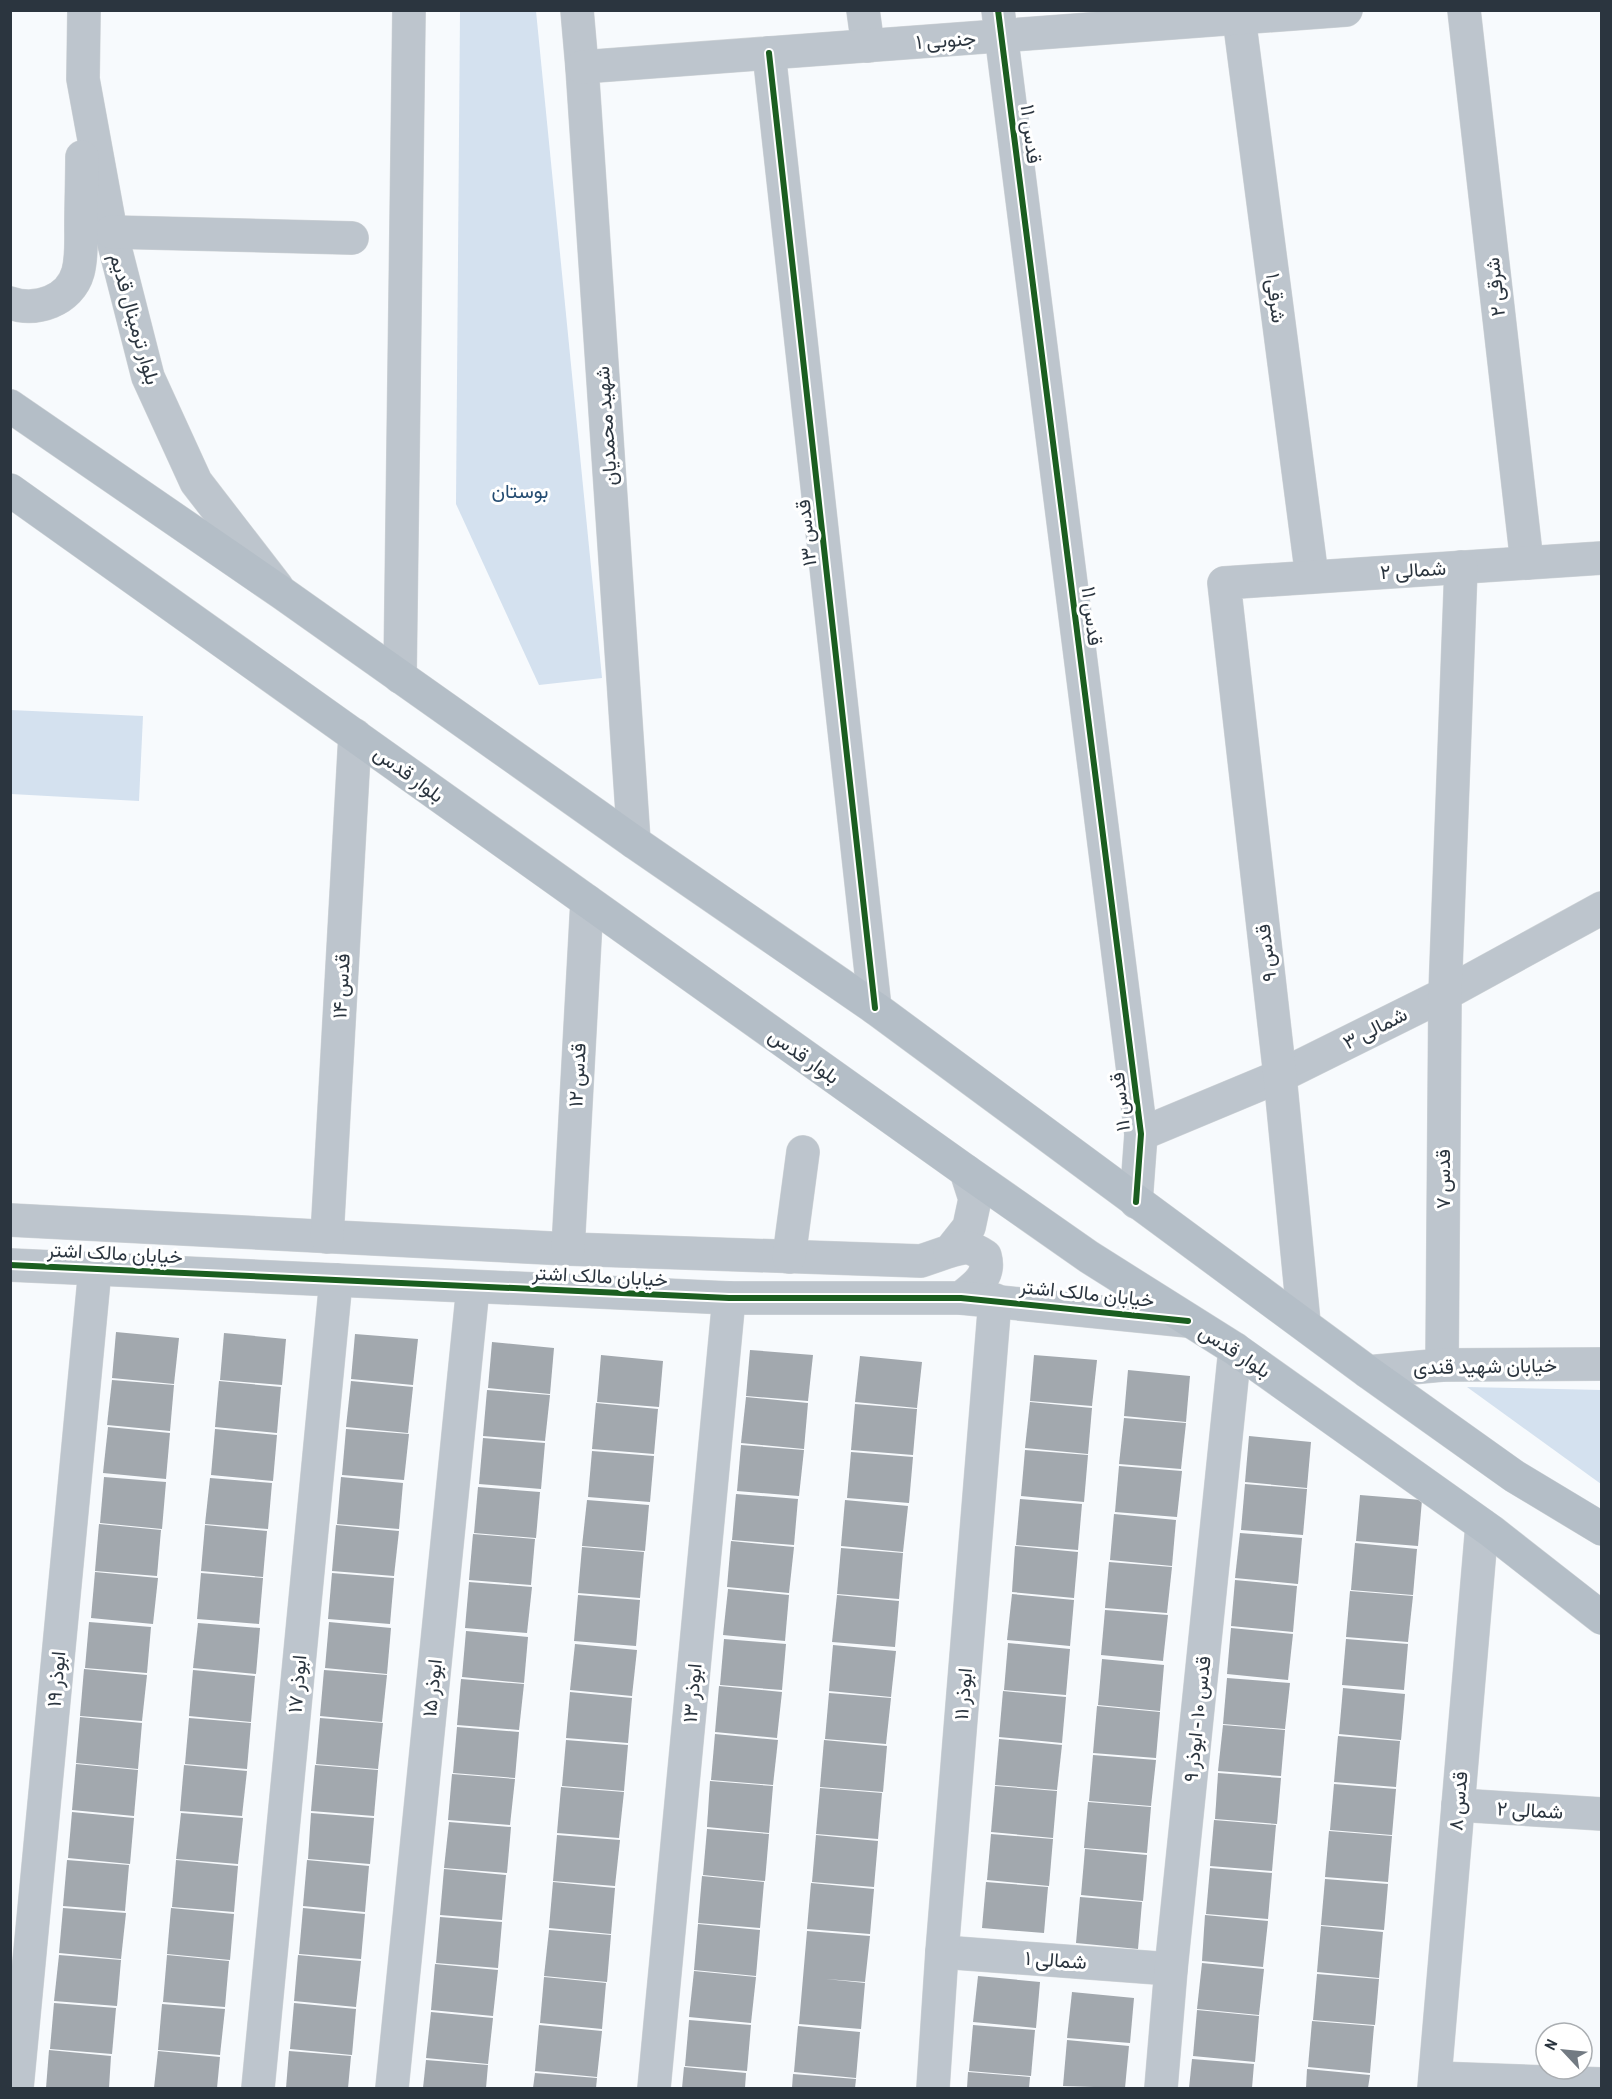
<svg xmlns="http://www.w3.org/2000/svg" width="1612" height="2099" font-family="'Archivo Narrow',Vazirmatn,sans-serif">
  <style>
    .green { fill: #d4e1ef }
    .building { fill: #a2a8ae }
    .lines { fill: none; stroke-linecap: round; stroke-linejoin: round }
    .minor-casing { stroke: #d3d7da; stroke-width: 34 }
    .major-casing { stroke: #d3d7da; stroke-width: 34 }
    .minor { stroke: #bdc5cd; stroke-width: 33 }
    .major { stroke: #b4bec7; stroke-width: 33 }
    .cycleway-casing { stroke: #fff; stroke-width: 10 }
    .cycleway { stroke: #1b5e20; stroke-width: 6 }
    .labels { text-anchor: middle; stroke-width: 6; stroke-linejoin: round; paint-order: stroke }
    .street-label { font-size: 20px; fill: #2b353f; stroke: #fff }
    .park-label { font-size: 20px; fill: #254d72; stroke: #fff }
  </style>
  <rect width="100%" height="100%" fill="#f7fafd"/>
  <!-- green -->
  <g class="green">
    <polygon points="460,11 536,11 602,678 539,685 456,504"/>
    <polygon points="10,710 143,716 139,801 11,794"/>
    <polygon points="1467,1387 1601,1390 1601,1484"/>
  </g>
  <!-- building -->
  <g class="building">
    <polygon points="116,1332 179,1338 174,1384 112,1378"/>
    <polygon points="224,1333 286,1339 282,1385 220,1380"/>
    <polygon points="355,1334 418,1339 413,1385 351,1379"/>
    <polygon points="492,1342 554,1348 550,1394 488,1388"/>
    <polygon points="750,1350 813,1355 808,1401 746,1396"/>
    <polygon points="601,1355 663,1361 659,1407 597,1402"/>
    <polygon points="1034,1355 1097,1360 1092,1406 1030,1401"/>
    <polygon points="860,1356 922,1362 917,1408 855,1402"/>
    <polygon points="1128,1370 1190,1376 1186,1422 1124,1416"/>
    <polygon points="112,1380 174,1385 170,1431 107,1425"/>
    <polygon points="219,1381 281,1387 277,1433 215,1427"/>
    <polygon points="351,1381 413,1387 408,1433 346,1427"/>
    <polygon points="487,1390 550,1395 545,1441 483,1436"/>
    <polygon points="746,1397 808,1403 804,1449 741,1443"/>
    <polygon points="1030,1402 1092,1408 1088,1454 1025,1448"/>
    <polygon points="596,1403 658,1409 654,1454 592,1449"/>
    <polygon points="855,1404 917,1409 913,1455 851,1450"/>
    <polygon points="1124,1418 1186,1423 1181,1469 1119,1464"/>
    <polygon points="108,1427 170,1433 166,1479 103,1473"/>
    <polygon points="215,1429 277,1435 273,1481 211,1475"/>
    <polygon points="346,1429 409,1434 404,1480 342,1475"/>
    <polygon points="1249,1436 1311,1442 1307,1488 1245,1482"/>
    <polygon points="483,1438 545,1443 541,1489 479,1484"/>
    <polygon points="741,1445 804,1450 799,1496 737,1491"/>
    <polygon points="1025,1450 1088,1455 1084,1502 1021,1496"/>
    <polygon points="592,1451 654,1456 650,1502 588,1497"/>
    <polygon points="851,1452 913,1457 909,1503 847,1498"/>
    <polygon points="1119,1466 1182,1471 1177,1517 1115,1512"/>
    <polygon points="104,1477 166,1482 162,1529 100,1523"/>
    <polygon points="341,1477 403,1483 399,1529 337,1524"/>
    <polygon points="210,1478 272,1483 268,1529 205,1524"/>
    <polygon points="1245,1484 1307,1489 1303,1535 1241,1530"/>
    <polygon points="478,1487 540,1492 536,1538 474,1533"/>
    <polygon points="736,1494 798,1499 794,1545 732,1540"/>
    <polygon points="1360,1495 1422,1500 1418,1546 1356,1541"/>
    <polygon points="1020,1499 1082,1504 1078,1550 1016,1545"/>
    <polygon points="587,1500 649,1505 645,1551 582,1546"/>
    <polygon points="845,1500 908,1506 903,1552 841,1546"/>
    <polygon points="1114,1514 1176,1520 1172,1566 1110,1560"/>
    <polygon points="99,1524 161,1530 157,1576 95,1571"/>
    <polygon points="205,1525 267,1531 263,1577 201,1571"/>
    <polygon points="336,1525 399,1531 394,1576 332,1571"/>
    <polygon points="1240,1533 1302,1538 1298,1584 1235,1578"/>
    <polygon points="473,1534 535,1539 531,1585 469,1580"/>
    <polygon points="731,1541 794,1547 789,1593 727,1587"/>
    <polygon points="1355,1543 1417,1549 1413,1595 1351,1590"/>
    <polygon points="1015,1546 1078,1552 1074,1598 1012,1592"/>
    <polygon points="582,1547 644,1552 640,1598 578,1593"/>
    <polygon points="841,1548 903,1553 899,1599 837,1594"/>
    <polygon points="1109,1562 1172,1567 1167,1613 1105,1608"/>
    <polygon points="95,1572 158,1578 153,1624 91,1618"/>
    <polygon points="201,1573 263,1578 259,1624 197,1619"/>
    <polygon points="332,1573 394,1578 390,1624 328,1619"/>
    <polygon points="1235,1580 1297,1586 1293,1632 1231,1626"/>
    <polygon points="469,1582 532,1587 527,1633 465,1628"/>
    <polygon points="728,1589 789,1595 785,1641 723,1635"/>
    <polygon points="1350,1591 1413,1596 1408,1642 1346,1637"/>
    <polygon points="1012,1594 1074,1600 1070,1646 1007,1640"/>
    <polygon points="578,1595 640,1600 636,1646 574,1641"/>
    <polygon points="837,1595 899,1601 895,1647 832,1642"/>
    <polygon points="1105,1610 1168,1615 1163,1661 1101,1655"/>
    <polygon points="89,1622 151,1627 147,1673 85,1668"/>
    <polygon points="329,1622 391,1628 387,1674 325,1668"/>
    <polygon points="198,1623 260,1628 256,1674 193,1668"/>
    <polygon points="1231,1628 1293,1634 1288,1680 1227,1674"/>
    <polygon points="466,1631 528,1637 524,1683 462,1677"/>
    <polygon points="724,1639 786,1644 782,1690 720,1685"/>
    <polygon points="1346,1639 1408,1644 1404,1690 1342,1685"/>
    <polygon points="1008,1643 1070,1649 1066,1695 1004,1690"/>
    <polygon points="575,1644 637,1650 632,1696 570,1690"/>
    <polygon points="833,1645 896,1651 891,1697 829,1691"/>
    <polygon points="1102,1659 1164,1665 1160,1711 1098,1705"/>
    <polygon points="84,1669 147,1675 142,1721 80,1716"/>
    <polygon points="193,1670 255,1676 251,1722 189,1716"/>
    <polygon points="324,1670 387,1675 382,1722 320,1716"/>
    <polygon points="1227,1678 1290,1683 1285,1729 1223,1724"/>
    <polygon points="461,1679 524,1684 519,1730 457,1725"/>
    <polygon points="719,1686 782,1692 777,1738 715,1732"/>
    <polygon points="1343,1688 1405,1694 1401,1740 1339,1734"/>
    <polygon points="1003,1691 1066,1697 1062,1743 999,1737"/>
    <polygon points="570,1692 632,1698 628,1743 566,1738"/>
    <polygon points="829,1693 891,1698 886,1744 825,1739"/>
    <polygon points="1097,1706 1160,1712 1156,1758 1093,1753"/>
    <polygon points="80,1717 142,1723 138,1769 76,1763"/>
    <polygon points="189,1718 251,1723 247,1769 185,1764"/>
    <polygon points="320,1718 383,1723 378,1769 316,1764"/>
    <polygon points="1223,1725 1285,1730 1281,1776 1218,1771"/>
    <polygon points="457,1727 519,1732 515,1778 453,1773"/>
    <polygon points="715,1734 778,1740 773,1785 711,1780"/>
    <polygon points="1338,1736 1400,1741 1396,1787 1334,1782"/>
    <polygon points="999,1739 1062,1745 1057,1790 995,1785"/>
    <polygon points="566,1740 628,1745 624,1791 562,1786"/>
    <polygon points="824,1740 887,1746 883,1792 820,1787"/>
    <polygon points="1093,1755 1156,1760 1151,1806 1089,1801"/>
    <polygon points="76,1764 138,1770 134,1816 72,1810"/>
    <polygon points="184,1765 247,1771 242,1816 180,1811"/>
    <polygon points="315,1765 378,1770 374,1816 311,1811"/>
    <polygon points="1218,1773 1281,1778 1277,1824 1215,1819"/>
    <polygon points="452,1774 515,1779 510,1825 448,1820"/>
    <polygon points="710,1781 773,1786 769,1833 707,1827"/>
    <polygon points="1334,1784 1396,1789 1392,1835 1330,1830"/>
    <polygon points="995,1786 1057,1791 1053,1838 991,1832"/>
    <polygon points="561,1787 624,1792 619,1838 557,1833"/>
    <polygon points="820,1788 882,1793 878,1839 816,1834"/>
    <polygon points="1088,1802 1151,1807 1147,1853 1084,1848"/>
    <polygon points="72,1812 134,1818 130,1864 68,1858"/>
    <polygon points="181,1813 243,1818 238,1864 176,1859"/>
    <polygon points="311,1813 374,1818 370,1864 308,1859"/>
    <polygon points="1214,1820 1276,1825 1272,1871 1210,1866"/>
    <polygon points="449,1822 511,1827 507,1873 444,1868"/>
    <polygon points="707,1829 769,1834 765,1881 703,1875"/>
    <polygon points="1329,1831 1392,1836 1388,1882 1325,1877"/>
    <polygon points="991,1834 1053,1839 1049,1886 987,1880"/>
    <polygon points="557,1835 620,1840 615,1886 553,1881"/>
    <polygon points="816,1835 878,1841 874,1887 812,1882"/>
    <polygon points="1085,1849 1147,1855 1143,1901 1081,1895"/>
    <polygon points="67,1860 129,1865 125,1911 63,1906"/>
    <polygon points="176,1860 238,1866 234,1912 172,1907"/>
    <polygon points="307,1860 369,1866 365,1912 303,1906"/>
    <polygon points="1210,1868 1272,1873 1268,1919 1206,1914"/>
    <polygon points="444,1869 506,1875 502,1920 440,1915"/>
    <polygon points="702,1876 764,1882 760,1928 698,1923"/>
    <polygon points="1325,1879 1388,1884 1384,1930 1321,1925"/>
    <polygon points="553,1882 615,1888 611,1934 549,1928"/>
    <polygon points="986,1882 1048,1887 1044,1933 982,1928"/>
    <polygon points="811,1883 874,1889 870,1934 807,1929"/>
    <polygon points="1080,1897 1142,1902 1138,1949 1076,1943"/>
    <polygon points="63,1908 126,1913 121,1959 59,1953"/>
    <polygon points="171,1908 234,1914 230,1960 167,1954"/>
    <polygon points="303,1908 365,1914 361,1959 299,1954"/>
    <polygon points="1205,1915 1268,1921 1263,1967 1202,1961"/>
    <polygon points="440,1917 502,1922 498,1968 436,1963"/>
    <polygon points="698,1924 760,1930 756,1976 694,1970"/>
    <polygon points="1321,1926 1383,1932 1379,1978 1317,1972"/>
    <polygon points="549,1930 611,1935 607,1982 544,1976"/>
    <polygon points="807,1931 870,1936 865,1982 826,1979 865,1983 861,2029 799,2024"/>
    <polygon points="59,1955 121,1960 117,2006 54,2001"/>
    <polygon points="167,1955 229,1961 225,2007 163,2002"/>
    <polygon points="298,1955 361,1961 356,2007 294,2001"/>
    <polygon points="1202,1963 1264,1969 1259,2015 1197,2009"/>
    <polygon points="435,1964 498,1970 493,2016 431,2010"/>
    <polygon points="694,1971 756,1977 751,2023 689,2017"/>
    <polygon points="1317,1974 1379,1979 1375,2025 1313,2020"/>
    <polygon points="978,1976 1040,1982 1036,2028 973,2022"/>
    <polygon points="544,1977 606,1983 602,2029 540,2023"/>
    <polygon points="1072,1992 1134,1998 1130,2043 1067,2038"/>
    <polygon points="54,2003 116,2008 112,2054 50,2049"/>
    <polygon points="294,2003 356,2009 352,2055 290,2049"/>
    <polygon points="162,2004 225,2009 220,2055 158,2050"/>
    <polygon points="1197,2010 1259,2016 1255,2062 1193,2056"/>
    <polygon points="431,2012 493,2018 488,2064 426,2058"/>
    <polygon points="689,2020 751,2025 747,2071 685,2066"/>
    <polygon points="1312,2021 1374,2026 1370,2073 1308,2067"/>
    <polygon points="539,2025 602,2031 597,2077 535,2071"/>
    <polygon points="973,2025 1035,2030 1031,2076 969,2071"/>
    <polygon points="798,2026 860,2032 856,2078 794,2072"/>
    <polygon points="1067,2040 1129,2046 1125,2088 1063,2086"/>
    <polygon points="49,2050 111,2056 109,2088 46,2088"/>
    <polygon points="158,2051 220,2057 217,2088 154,2088"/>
    <polygon points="289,2051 351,2056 348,2088 286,2088"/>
    <polygon points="1192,2059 1254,2064 1252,2088 1189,2088"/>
    <polygon points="426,2060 488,2065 486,2088 423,2088"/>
    <polygon points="684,2067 746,2073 745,2088 682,2088"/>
    <polygon points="1307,2069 1370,2075 1368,2088 1306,2088"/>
    <polygon points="968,2072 1030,2077 1029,2088 967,2088"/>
    <polygon points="535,2073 597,2078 596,2088 533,2088"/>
    <polygon points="793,2074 856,2079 855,2088 792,2088"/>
  </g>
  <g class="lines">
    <defs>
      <g id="minor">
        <polyline points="84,10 83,79 111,232 148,377 196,482 277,587"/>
        <polyline points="577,10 582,67 634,842"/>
        <polyline points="863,10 868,46"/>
        <polyline points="998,10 1141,1134 1136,1202"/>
        <polyline points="1238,10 1312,577"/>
        <polyline points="1464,10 1527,563"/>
        <polyline points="769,53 875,1008"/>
        <polyline points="582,67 1346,10"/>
        <polyline points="111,232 352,238"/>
        <path d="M10 303C36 312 70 301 78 272 82 257 81 242 81 226 81 203 82 180 82 157"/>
        <polyline points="400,677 409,10"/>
        <polyline points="1141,1134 1280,1076 1445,994 1602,908"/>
        <polyline points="10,1220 568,1249 921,1261 950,1251 969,1227 975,1199 966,1171"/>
        <polyline points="327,1237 355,735"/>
        <polyline points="568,1249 587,901"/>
        <path d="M950 1251C967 1246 970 1246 985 1256 991 1277 975 1286 961 1298"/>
        <polyline points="789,1257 803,1152"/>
        <polyline points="10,1265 729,1298 961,1298 1188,1321"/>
        <polyline points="1304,1323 1280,1076 1224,583 1602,558"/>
        <polyline points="1442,1365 1445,994 1461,567"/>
        <polyline points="1368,1372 1442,1365 1602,1364"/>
        <polyline points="1458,1805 1602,1814"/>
        <polyline points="942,1952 1171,1969"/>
        <polyline points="1435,2078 1602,2084"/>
        <polyline points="17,2088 95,1269"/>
        <polyline points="258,2088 336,1280"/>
        <polyline points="392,2088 473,1287"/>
        <polyline points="654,2088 729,1298"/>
        <polyline points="933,2088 942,1952 995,1300"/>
        <polyline points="1161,2088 1171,1969 1235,1349"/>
        <polyline points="1434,2088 1482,1525"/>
      </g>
      <g id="major">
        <polyline points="10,406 282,593 634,842 875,1008 1368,1372 1514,1476 1602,1529"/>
        <polyline points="10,490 966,1171 1089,1257 1235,1349 1491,1531 1602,1618"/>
      </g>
    </defs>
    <!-- minor casing -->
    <use href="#minor" class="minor-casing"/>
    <!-- major casing -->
    <use href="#major" class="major-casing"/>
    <!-- minor -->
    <use href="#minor" class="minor"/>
    <!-- major -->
    <use href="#major" class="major"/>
    <defs>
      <g id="cycleway">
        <polyline points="998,10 1141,1134 1136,1202"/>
        <polyline points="769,53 875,1008"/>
        <polyline points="10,1265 729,1298 961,1298 1188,1321"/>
      </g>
    </defs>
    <!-- cycleway casing -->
    <use href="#cycleway" class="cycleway-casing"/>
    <!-- cycleway -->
    <use href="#cycleway" class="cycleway"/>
  </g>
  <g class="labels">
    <!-- street labels -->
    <g class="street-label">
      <text transform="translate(946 40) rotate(-4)" y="7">۱ جنوبی</text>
      <text transform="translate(1031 134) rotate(83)" y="7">قدس ۱۱</text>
      <text transform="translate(1495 287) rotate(-96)" y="7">شرقی ۲</text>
      <text transform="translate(1276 298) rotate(83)" y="7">شرقی۱</text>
      <text transform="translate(135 319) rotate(74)" y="7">بلوار ترمینال قدیم</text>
      <text transform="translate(606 426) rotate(-94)" y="7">شهید محمدیان</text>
      <text transform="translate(806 533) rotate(-96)" y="7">قدس ۱۳</text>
      <text transform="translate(1413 570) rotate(-4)" y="7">شمالی ۲</text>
      <text transform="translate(1092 616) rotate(83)" y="7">قدس ۱۱</text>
      <text transform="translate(409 774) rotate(36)" y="7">بلوار قدس</text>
      <text transform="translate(1266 953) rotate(-97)" y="7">قدس ۹</text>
      <text transform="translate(341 986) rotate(-87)" y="7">قدس ۱۴</text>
      <text transform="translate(1375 1028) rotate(-27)" y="7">شمالی ۳</text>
      <text transform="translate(804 1056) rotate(35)" y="7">بلوار قدس</text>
      <text transform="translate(577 1075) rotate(-87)" y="7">قدس ۱۲</text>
      <text transform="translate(1120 1102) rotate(-96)" y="7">قدس ۱۱</text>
      <text transform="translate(1443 1179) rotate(-90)" y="7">قدس ۷</text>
      <text transform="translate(115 1253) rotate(3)" y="7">خیابان مالک اشتر</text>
      <text transform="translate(600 1276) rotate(3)" y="7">خیابان مالک اشتر</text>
      <text transform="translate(1087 1293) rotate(6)" y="7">خیابان مالک اشتر</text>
      <text transform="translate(1235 1351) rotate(33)" y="7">بلوار قدس</text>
      <text transform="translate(1485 1366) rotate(-1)" y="7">خیابان شهید قندی</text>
      <text transform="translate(56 1679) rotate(-85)" y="7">ابوذر ۱۹</text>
      <text transform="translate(297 1684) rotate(-85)" y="7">ابوذر ۱۷</text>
      <text transform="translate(432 1688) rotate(-84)" y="7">ابوذر ۱۵</text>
      <text transform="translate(692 1693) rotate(-85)" y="7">ابوذر ۱۳</text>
      <text transform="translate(963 1694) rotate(-85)" y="7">ابوذر ۱۱</text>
      <text transform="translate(1197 1719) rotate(-84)" y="7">قدس ۱۰ - ابوذر ۹</text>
      <text transform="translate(1458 1801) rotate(-85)" y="7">قدس ۸</text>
      <text transform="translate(1530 1810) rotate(3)" y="7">شمالی ۲</text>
      <text transform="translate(1056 1960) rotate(4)" y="7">شمالی ۱</text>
    </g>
    <!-- park labels -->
    <g class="park-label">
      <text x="520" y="498">بوستان</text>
    </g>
  </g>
  <!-- border -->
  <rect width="1612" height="2099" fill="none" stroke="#2b353f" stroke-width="24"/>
  <!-- north arrow -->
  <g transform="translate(1564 2051) rotate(296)"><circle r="28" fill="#ffffff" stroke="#aaaeb2" stroke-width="1.5"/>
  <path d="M0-4.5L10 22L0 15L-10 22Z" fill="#727a82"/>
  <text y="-9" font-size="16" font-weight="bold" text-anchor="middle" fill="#2b353f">N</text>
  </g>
</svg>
